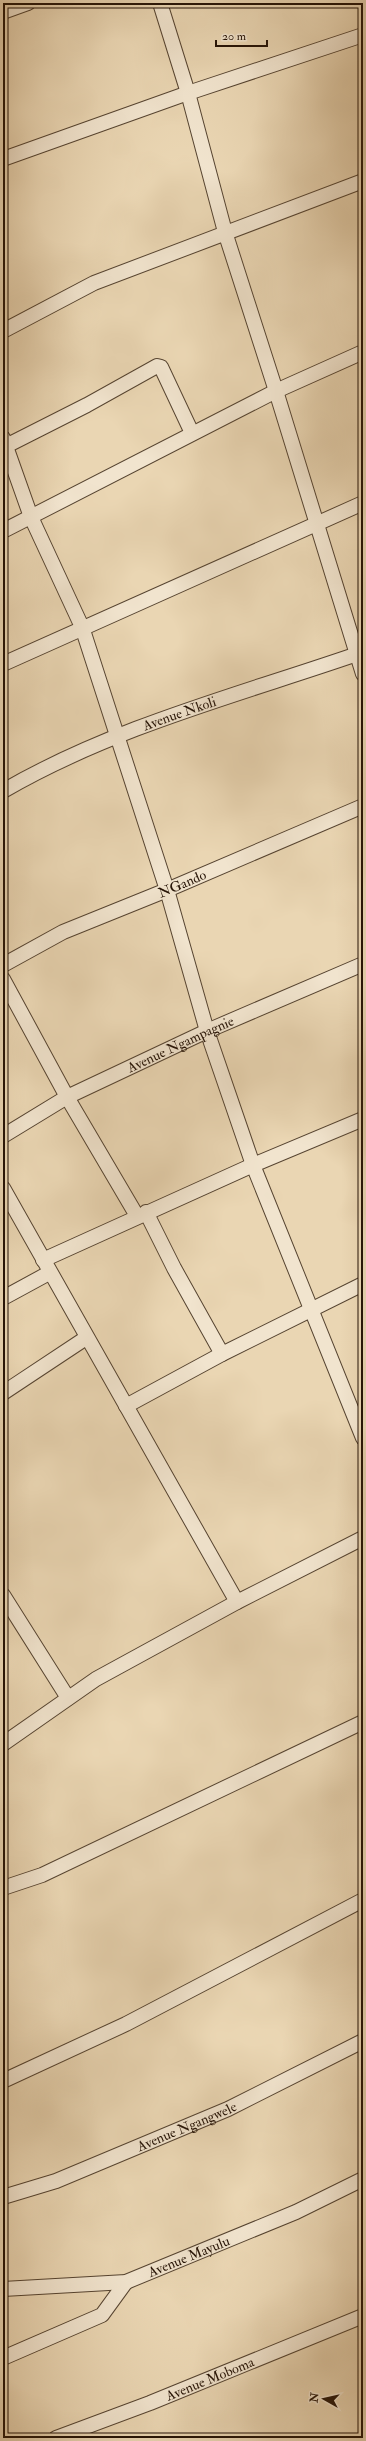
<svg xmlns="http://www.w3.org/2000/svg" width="366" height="2441" font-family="'IM FELL Double Pica',serif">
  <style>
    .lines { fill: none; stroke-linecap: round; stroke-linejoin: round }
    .street-casing { stroke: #564431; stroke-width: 16 }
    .street { stroke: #f1e4ce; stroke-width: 14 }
    .labels { text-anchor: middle; stroke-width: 3.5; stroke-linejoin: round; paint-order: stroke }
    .street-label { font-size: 14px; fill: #251306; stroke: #f1e4ce }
  </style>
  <rect width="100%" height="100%" fill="#ead6b3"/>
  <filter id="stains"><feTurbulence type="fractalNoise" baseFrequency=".005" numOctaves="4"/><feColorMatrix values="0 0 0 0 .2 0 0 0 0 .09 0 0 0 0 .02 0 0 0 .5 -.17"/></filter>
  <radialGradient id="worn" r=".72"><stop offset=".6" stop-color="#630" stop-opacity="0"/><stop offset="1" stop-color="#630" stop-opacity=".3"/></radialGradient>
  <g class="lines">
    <defs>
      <g id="street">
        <polyline points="160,3 188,93 225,232 276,391 363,674"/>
        <polyline points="3,12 28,3"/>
        <polyline points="3,159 188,93 363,35"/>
        <polyline points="3,331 94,283 363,181"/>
        <polyline points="3,438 31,517 82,627 167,890 207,1031 253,1165 363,1438"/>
        <polyline points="6,446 87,405 157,366 161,367 192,433"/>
        <polyline points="3,531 276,391 363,352"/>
        <polyline points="3,664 363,503"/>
        <path id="s1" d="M3 791C115 726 242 694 363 652"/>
        <path id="s2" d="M3 965 63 932 167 890 363 806"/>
        <polyline points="3,979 67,1097 137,1216"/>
        <path id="s3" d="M3 1136 67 1097 207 1031 363 964"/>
        <polyline points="3,1188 237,1602"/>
        <polyline points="146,1212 174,1268 222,1354"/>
        <polyline points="43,1260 253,1165 363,1119"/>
        <polyline points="3,1298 49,1273"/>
        <polyline points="3,1393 86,1338"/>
        <polyline points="126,1406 222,1354 363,1284"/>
        <polyline points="3,1595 68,1698"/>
        <polyline points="3,1744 96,1679 237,1602 363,1538"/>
        <polyline points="3,1888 42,1875 363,1722"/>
        <polyline points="3,2081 126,2024 363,1900"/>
        <path id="s4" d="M3 2197 56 2181 228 2109 363 2041"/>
        <path id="s5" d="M3 2289 126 2282 296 2212 363 2179"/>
        <polyline points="3,2358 102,2315 126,2282"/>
        <path id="s6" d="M56 2438 150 2403 363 2316"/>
      </g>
    </defs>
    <!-- street casing -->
    <use href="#street" class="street-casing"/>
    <!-- street -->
    <use href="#street" class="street"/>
  </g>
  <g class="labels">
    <!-- street labels -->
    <g class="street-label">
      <text dy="5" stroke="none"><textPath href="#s1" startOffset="193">Avenue Nkoli</textPath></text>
      <text dy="5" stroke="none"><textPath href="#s2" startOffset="197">NGando</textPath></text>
      <text dy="5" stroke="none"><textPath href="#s3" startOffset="200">Avenue Ngampagnie</textPath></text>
      <text dy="5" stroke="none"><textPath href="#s4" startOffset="197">Avenue Ngangwele</textPath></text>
      <text dy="5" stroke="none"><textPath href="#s5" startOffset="191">Avenue Mayulu</textPath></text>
      <text dy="5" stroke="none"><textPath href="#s6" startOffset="165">Avenue Moboma</textPath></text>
    </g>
  </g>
  <!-- margin -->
  <rect width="366" height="2441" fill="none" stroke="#ead6b3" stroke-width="16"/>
  <rect x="4" y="4" width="358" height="2433" fill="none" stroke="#251306" stroke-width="2"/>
  <rect x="8" y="8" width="350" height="2425" fill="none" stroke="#251306"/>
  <!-- north arrow -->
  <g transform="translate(324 2399) rotate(278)" stroke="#f1e4ce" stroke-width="3" paint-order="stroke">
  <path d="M0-3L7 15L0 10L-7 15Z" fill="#251306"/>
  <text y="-6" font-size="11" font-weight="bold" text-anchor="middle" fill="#251306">N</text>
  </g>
  <!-- scale -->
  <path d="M216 40v6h51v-6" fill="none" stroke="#251306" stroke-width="2"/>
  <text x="222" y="40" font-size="12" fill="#251306" stroke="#f1e4ce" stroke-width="3" paint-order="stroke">20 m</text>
  <rect width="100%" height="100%" filter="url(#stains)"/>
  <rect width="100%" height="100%" fill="url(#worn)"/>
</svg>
